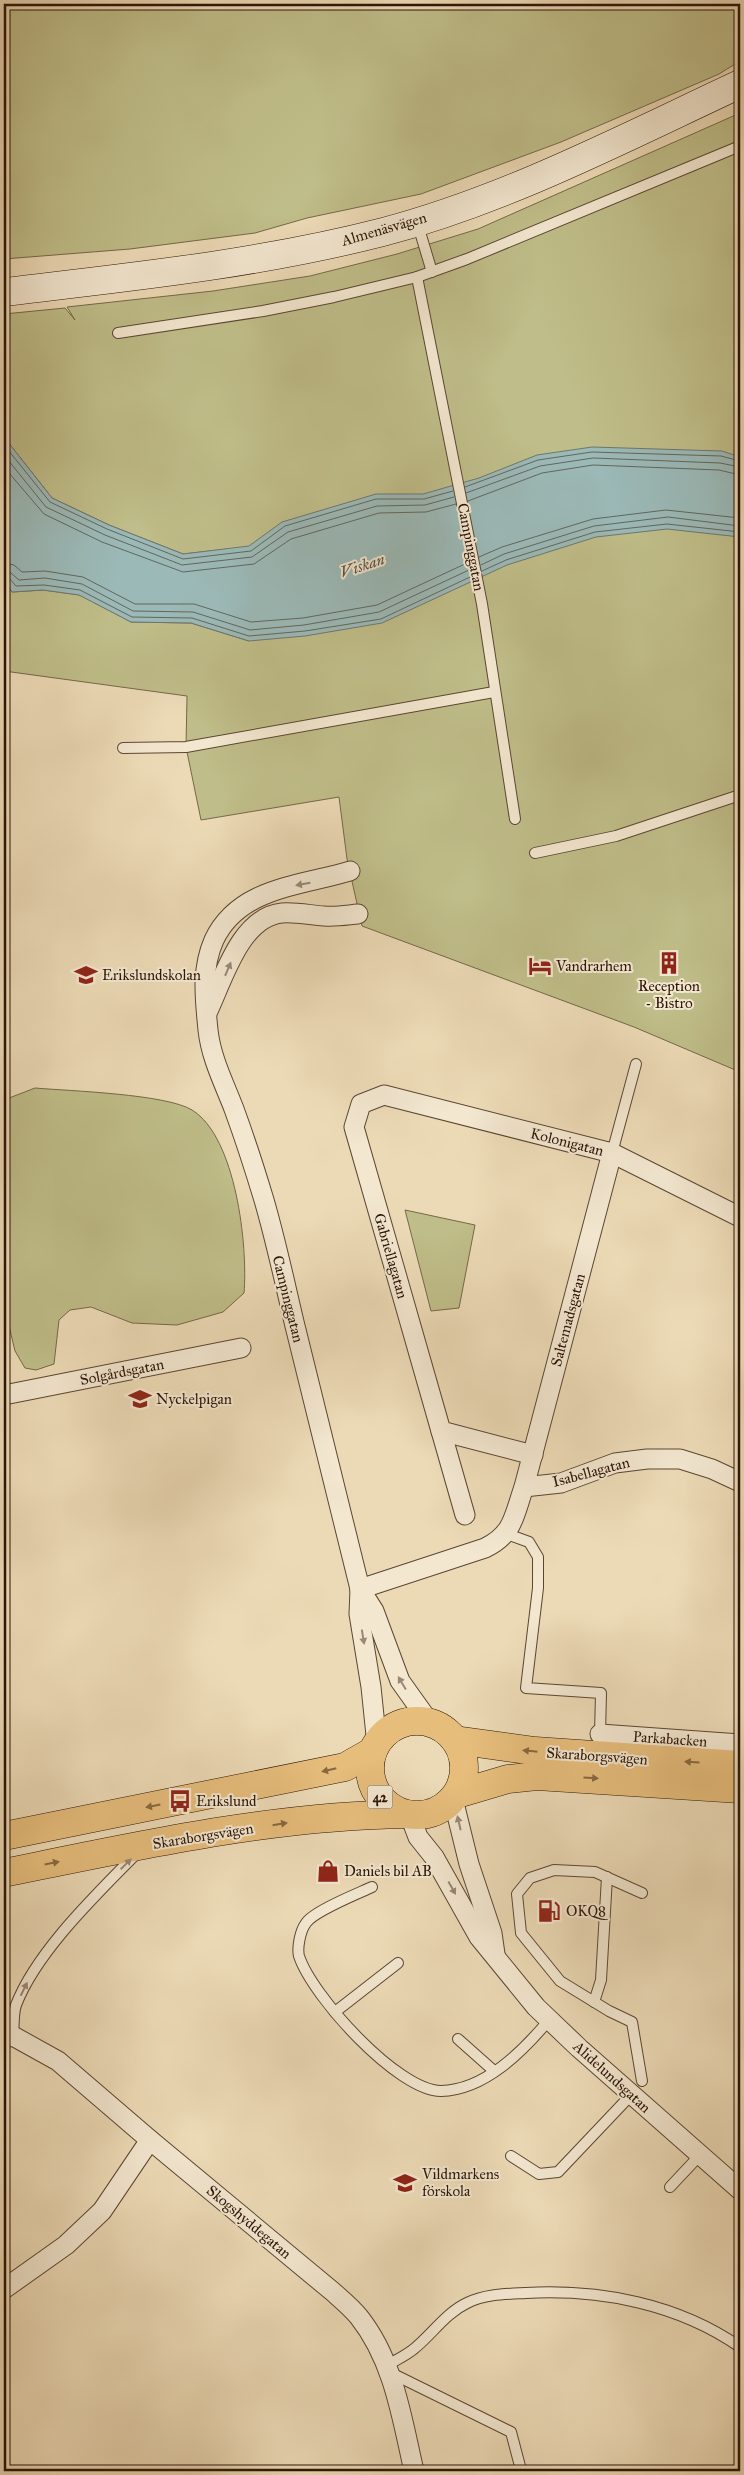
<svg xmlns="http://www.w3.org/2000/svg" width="744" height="2475" font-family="'IM FELL Great Primer',serif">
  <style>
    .green { fill: #bfbd89; stroke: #756848 }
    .water { fill: #9bb9b7; stroke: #6e7770 }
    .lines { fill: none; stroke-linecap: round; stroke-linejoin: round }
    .shore { stroke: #63665e; stroke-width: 1 }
    .lane-casing { stroke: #5b4632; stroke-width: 12 }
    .street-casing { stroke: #5b4632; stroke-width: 21 }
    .secondary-casing { stroke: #2b1406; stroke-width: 29 }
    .primary-casing { stroke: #2b1406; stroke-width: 29 }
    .lane { stroke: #f3e7d0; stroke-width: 10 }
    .street { stroke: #f3e7d0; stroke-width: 19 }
    .secondary { stroke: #f3e7d0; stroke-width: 28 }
    .primary { stroke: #e6bd7b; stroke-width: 28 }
    .oneway { fill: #998875 }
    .oneway2 { fill: #886840 }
    .labels { text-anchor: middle; stroke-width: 4; stroke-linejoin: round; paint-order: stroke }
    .shield { fill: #f3e7d0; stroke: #675343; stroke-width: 1 }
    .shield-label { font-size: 14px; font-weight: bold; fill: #2b1406 }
    .street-label { font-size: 15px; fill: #2b1406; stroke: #f3e7d0 }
    .poi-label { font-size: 15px; fill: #2b1406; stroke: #f3e7d0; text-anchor: start }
    .water-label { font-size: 16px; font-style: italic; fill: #524e44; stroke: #f3e7d0 }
  </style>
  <rect width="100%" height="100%" fill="#ecdab6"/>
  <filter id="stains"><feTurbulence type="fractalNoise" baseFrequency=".004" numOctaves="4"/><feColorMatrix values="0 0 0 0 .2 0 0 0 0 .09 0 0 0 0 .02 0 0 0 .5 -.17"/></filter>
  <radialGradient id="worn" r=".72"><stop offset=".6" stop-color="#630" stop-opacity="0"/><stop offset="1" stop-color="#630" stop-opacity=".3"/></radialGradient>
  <!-- green -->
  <g class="green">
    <polygon points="4,4 740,4 740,61 719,74 561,142 421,194 307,218 255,233 130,249 4,259"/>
    <polygon points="740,113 740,1072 634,1027 362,926 347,859 339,797 201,820 186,747 187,696 4,671 4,579 12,592 43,590 80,595 131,622 191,623 249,641 228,549 183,554 109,525 52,498 4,437 4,314 65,308 75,320 67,307 213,291 310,276 397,254 478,229"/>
    <path d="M35 1088C70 1091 166 1094 192 1110 236 1137 248 1246 244 1293L223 1312 177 1325 132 1323 91 1307 70 1310 59 1320 54 1364 36 1370 25 1368 15 1351 4 1305V1100Z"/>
    <polygon points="405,1210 475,1225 459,1308 431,1311"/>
  </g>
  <!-- water -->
  <polygon class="water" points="4,437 52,498 109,525 183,554 249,546 282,522 376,494 423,494 479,478 537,455 592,447 722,451 740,457 740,537 667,529 596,537 507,565 382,623 305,636 249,641 191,623 131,622 79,595 43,590 12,592 4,579"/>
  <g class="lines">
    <!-- shore -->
    <g class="shore">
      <polyline points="4,445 50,502 107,529 183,559 251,551 285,526 376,499 424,499 453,491"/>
      <polyline points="4,455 46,507 105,535 182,565 252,557 288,532 377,506 425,505 454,497"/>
      <polyline points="4,467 44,514 102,542 183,572 254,564 291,539 379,513 426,512 456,504"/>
      <polyline points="465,487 538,460 592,452 721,456 740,461"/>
      <polyline points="466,493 540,466 593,458 720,463 740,467"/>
      <polyline points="468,501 542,473 593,465 719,470 740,475"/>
      <polyline points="479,557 502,547 593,519 666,510 740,518"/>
      <polyline points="4,563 14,565 22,572 45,571 83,577 135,604 194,604 251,622 303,618 377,605 467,563"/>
      <polyline points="481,565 504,554 594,526 668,517 740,526"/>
      <polyline points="4,571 11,573 19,580 45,578 82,584 133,611 193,612 250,630 304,625 379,612 469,570"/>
      <polyline points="482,571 506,560 595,532 667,524 740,532"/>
      <polyline points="4,577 9,578 16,586 44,585 80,590 132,617 192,618 249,636 305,631 381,619 470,577"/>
    </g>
    <defs>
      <g id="lane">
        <polyline points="417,222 432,272"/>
        <polyline points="417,277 482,604 515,819"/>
        <polyline points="118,333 263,311 334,297 417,277 467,259 740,146"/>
        <polyline points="123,748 186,747 494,692"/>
        <polyline points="535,853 616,836 740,795"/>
        <polyline points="612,1153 636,1064"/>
        <polyline points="507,1534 529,1542 538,1557 538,1588 526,1688 601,1693 600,1734"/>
        <path d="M372 1887C357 1894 314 1911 306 1923 300 1931 297 1948 299 1956 312 1996 398 2091 441 2091 485 2090 523 2051 549 2020"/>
        <polyline points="642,1893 595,1872 554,1870 530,1878 517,1894 521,1933 560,1981 609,2011 632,2022 642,2081"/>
        <polyline points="594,2002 601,1980 607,1877"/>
        <polyline points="335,2012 398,1963"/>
        <path d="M13 2036C14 2026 13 2014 16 2005 37 1951 96 1895 137 1853"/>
        <polyline points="458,2039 494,2071"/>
        <polyline points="511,2156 539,2174 558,2172 631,2095"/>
        <polyline points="670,2187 700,2155"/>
        <path d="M386 2366C396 2360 407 2355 415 2348 433 2333 446 2313 467 2303 485 2294 506 2294 526 2293 601 2289 678 2304 740 2347"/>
        <polyline points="389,2372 511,2432 521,2470"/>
      </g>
      <g id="street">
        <path d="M350 871C301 886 239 887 214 940 201 969 205 999 208 1030 211 1058 224 1083 234 1109 245 1139 255 1170 264 1200 276 1241 285 1284 295 1326 317 1413 338 1501 360 1589L359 1614 371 1687 377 1745"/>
        <path d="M207 1013C223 980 240 917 282 913 296 912 310 915 324 916 336 917 347 915 358 914"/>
        <polyline points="4,1395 241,1348"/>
        <polyline points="441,1431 465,1515"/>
        <polyline points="533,1455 441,1431 354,1127 361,1104 384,1095 612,1153 740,1217"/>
        <polyline points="524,1487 561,1483 615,1463 647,1459 680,1459 712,1469 740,1482"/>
        <path d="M360 1589 485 1548C514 1534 514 1515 524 1487L612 1153"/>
        <polyline points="360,1589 374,1611 400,1681 430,1723"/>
        <polyline points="600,1734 740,1744"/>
        <polyline points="453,1799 469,1864 492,1933 495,1954"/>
        <polyline points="410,1816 418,1837 434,1857 479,1937 536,2007 579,2048 740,2190"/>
        <path d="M4 2038 13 2036 58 2061 150 2140 332 2291C341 2299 352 2308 359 2317 394 2361 402 2419 414 2471"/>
        <polyline points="4,2289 66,2245 102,2211 150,2140"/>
      </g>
      <path id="secondary" d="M4 292C131 277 258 264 383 232 508 199 624 138 740 84"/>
      <g id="primary">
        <circle cx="417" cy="1768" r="47"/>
        <polyline points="455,1740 535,1751 740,1765"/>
        <polyline points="457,1794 508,1779 537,1776 740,1789"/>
        <polyline points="4,1836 345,1767 373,1751"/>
        <path d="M4 1873C136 1846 270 1816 405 1814"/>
      </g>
    </defs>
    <!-- lane casing -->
    <use href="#lane" class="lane-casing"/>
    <!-- street casing -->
    <use href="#street" class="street-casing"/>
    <!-- secondary casing -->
    <use href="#secondary" class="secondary-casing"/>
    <!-- primary casing -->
    <use href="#primary" class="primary-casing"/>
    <!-- lane -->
    <use href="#lane" class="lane"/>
    <!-- street -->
    <use href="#street" class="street"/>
    <!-- secondary -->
    <use href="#secondary" class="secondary"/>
    <!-- primary -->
    <use href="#primary" class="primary"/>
  </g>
  <!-- one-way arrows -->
  <defs><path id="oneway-solid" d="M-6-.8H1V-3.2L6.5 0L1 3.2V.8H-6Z" transform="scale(1.25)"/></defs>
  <g class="oneway">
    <use href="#oneway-solid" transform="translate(303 884) rotate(170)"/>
    <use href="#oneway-solid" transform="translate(228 969) rotate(-67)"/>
    <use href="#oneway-solid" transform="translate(363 1637) rotate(81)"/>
    <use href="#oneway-solid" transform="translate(402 1683) rotate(-121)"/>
    <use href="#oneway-solid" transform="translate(459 1823) rotate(-103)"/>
    <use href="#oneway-solid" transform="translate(126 1864) rotate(-45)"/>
    <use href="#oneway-solid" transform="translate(452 1888) rotate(61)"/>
    <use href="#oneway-solid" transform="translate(24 1989) rotate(-64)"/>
  </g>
  <g class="oneway2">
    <use href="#oneway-solid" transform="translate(530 1751) rotate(-174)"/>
    <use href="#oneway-solid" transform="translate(692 1762) rotate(-176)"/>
    <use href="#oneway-solid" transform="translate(329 1770) rotate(167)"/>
    <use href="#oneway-solid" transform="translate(591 1778) rotate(4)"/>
    <use href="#oneway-solid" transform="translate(153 1806) rotate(169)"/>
    <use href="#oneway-solid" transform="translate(280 1824) rotate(-9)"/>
    <use href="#oneway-solid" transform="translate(52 1863) rotate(-11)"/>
  </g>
  <!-- icons -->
  <defs>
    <symbol id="building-bare" viewBox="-9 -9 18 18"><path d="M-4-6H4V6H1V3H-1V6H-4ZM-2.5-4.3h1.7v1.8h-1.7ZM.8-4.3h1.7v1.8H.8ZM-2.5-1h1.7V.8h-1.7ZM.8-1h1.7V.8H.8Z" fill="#8f2418" stroke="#f3e7d0" stroke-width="2.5" paint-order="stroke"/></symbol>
    <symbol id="hotel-bare" viewBox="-9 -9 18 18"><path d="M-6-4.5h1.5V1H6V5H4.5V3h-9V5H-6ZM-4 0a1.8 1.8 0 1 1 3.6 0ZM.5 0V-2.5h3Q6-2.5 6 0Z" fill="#8f2418" stroke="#f3e7d0" stroke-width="2.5" paint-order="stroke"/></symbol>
    <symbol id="school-bare" viewBox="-9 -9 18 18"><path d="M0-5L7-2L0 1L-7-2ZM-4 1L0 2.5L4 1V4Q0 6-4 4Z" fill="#8f2418" stroke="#f3e7d0" stroke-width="2.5" paint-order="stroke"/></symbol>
    <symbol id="bus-bare" viewBox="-9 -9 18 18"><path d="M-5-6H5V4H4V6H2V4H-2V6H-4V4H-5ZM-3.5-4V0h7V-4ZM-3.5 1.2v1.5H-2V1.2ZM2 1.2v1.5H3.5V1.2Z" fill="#8f2418" stroke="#f3e7d0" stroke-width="2.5" paint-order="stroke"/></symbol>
    <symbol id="shop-bare" viewBox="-9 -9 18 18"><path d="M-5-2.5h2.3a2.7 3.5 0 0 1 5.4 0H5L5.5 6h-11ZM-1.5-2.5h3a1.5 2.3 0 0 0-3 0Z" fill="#8f2418" stroke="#f3e7d0" stroke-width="2.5" paint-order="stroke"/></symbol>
    <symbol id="fuel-bare" viewBox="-9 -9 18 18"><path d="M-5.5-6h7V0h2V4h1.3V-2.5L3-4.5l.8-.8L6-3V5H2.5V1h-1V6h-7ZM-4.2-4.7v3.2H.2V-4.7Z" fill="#8f2418" stroke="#f3e7d0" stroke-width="2.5" paint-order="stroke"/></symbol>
  </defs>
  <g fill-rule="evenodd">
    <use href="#building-bare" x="653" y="947" width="32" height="32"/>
    <use href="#hotel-bare" x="524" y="950" width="32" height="32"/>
    <use href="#school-bare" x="70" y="959" width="32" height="32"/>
    <use href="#school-bare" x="124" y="1383" width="32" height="32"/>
    <use href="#bus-bare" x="164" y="1785" width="32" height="32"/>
    <use href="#shop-bare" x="312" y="1855" width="32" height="32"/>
    <use href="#fuel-bare" x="533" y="1895" width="32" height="32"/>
    <use href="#school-bare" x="389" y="2167" width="32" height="32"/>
  </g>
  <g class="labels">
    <!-- shield labels -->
    <rect class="shield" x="367.5" y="1785.5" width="25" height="23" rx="4"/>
    <g class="shield-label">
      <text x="380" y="1802">42</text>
    </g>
    <!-- street labels -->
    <g class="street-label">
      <text transform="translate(384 229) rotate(-16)" y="5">Almenäsvägen</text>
      <text transform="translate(471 547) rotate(79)" y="5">Campinggatan</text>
      <text transform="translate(567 1142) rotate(14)" y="5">Kolonigatan</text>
      <text transform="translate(391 1256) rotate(74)" y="5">Gabriellagatan</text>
      <text transform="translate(288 1299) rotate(76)" y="5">Campinggatan</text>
      <text transform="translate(568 1320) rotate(-75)" y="5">Saltemadsgatan</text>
      <text transform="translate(122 1372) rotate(-11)" y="5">Solgårdsgatan</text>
      <text transform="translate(591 1472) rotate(-15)" y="5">Isabellagatan</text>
      <text transform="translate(670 1739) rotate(4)" y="5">Parkabacken</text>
      <text transform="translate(597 1756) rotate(4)" y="5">Skaraborgsvägen</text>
      <text transform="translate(203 1836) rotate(-9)" y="5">Skaraborgsvägen</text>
      <text transform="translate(612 2077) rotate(42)" y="5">Alidelundsgatan</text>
      <text transform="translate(249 2222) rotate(40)" y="5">Skogshyddegatan</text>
    </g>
    <!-- poi labels -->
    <g class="poi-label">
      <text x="556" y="971">Vandrarhem</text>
      <text x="102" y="980">Erikslundskolan</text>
      <text x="669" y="991" text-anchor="middle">Reception<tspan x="669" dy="17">- Bistro</tspan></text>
      <text x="156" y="1404">Nyckelpigan</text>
      <text x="196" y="1806">Erikslund</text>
      <text x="344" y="1876">Daniels bil AB</text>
      <text x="566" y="1916">OKQ8</text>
      <text x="422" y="2179">Vildmarkens<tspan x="422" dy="17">förskola</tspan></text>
    </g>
    <!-- water labels -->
    <g class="water-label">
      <text transform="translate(362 565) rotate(-18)" y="6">Viskan</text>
    </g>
  </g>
  <!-- margin -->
  <rect width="744" height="2475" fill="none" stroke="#ecdab6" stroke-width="20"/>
  <rect x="5" y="5" width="734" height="2465" fill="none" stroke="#2b1406" stroke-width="2.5"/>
  <rect x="10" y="10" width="724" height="2455" fill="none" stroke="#2b1406"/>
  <rect width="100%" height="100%" filter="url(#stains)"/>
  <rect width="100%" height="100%" fill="url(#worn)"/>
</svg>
